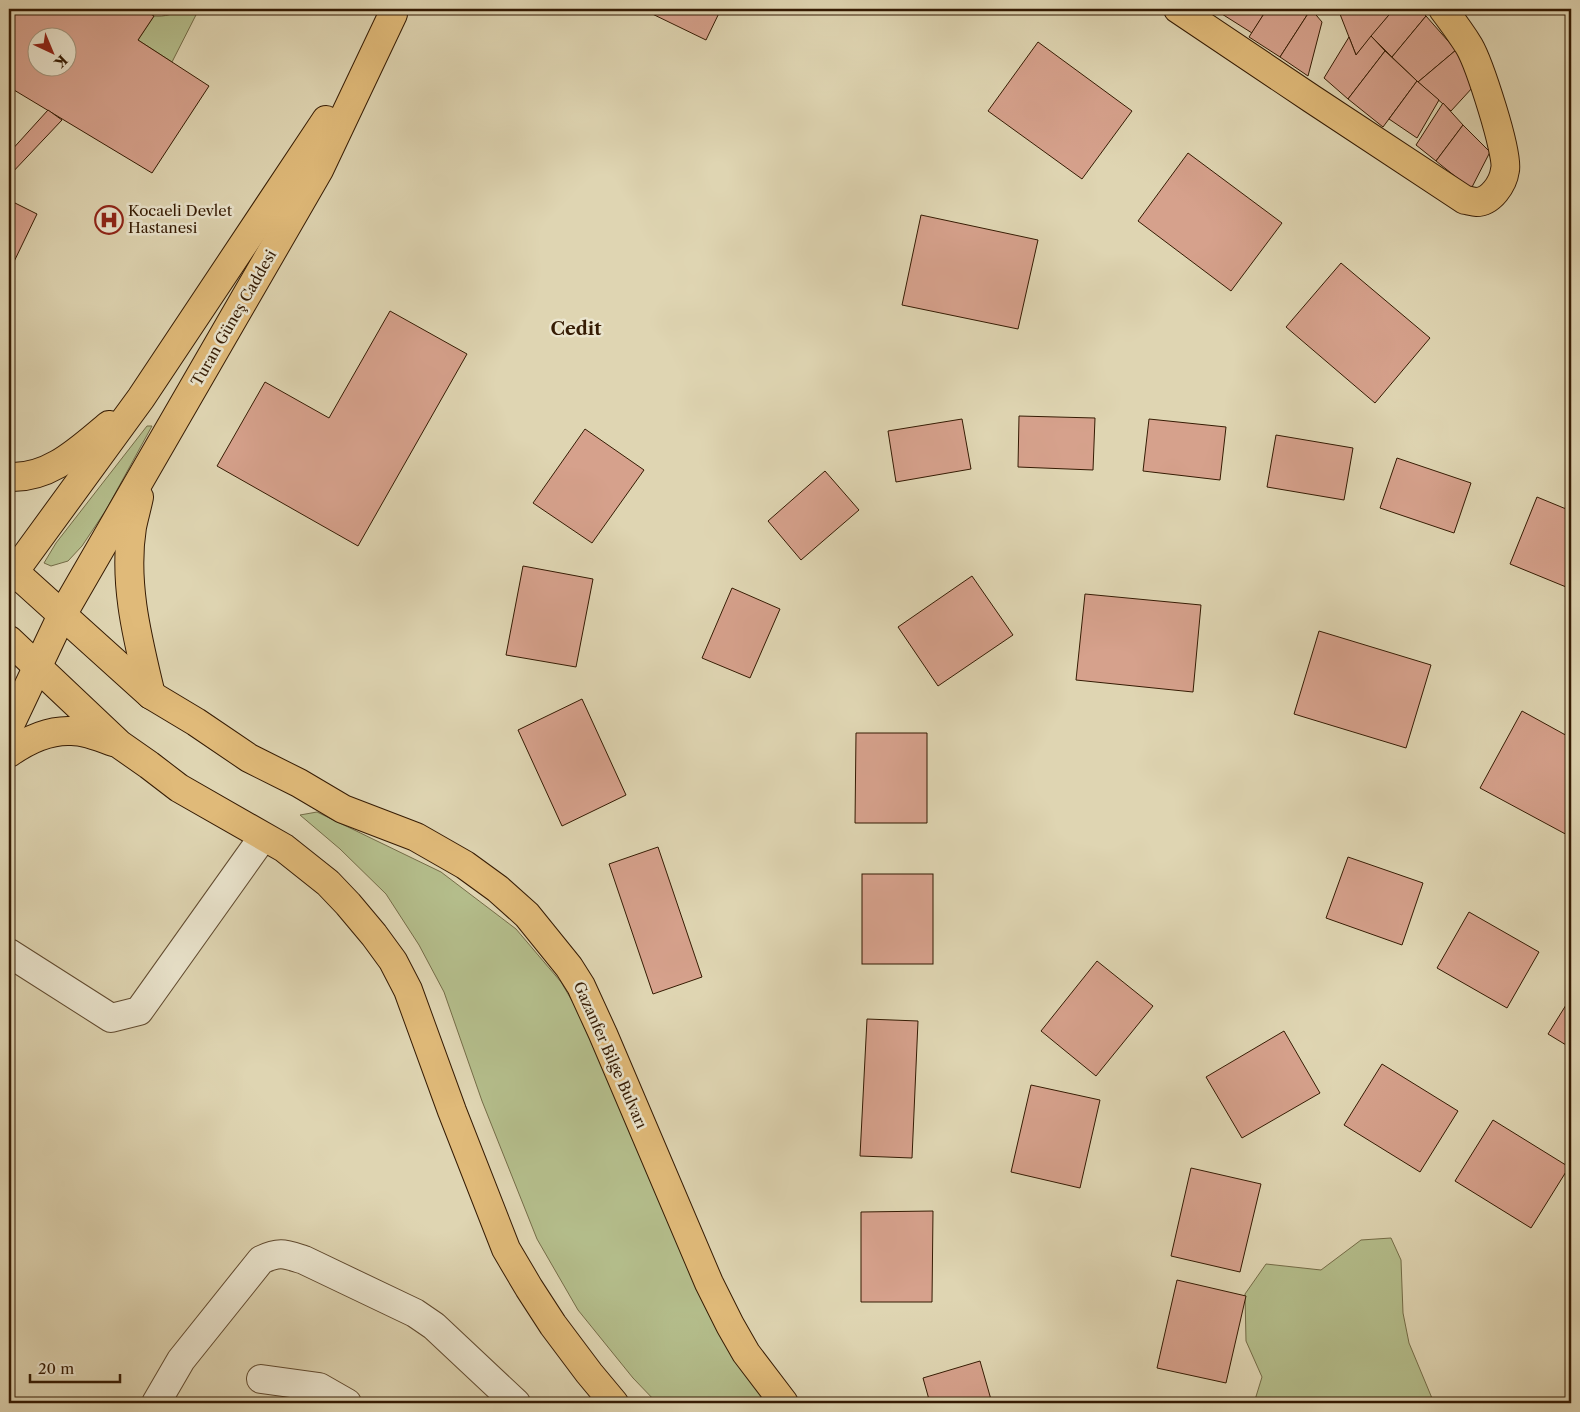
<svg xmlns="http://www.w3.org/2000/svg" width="1580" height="1412" font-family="'Libre Caslon Text',serif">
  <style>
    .green { fill: #b4bd8b; stroke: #746c47 }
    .building { fill: #d6a18c; stroke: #351b03; fill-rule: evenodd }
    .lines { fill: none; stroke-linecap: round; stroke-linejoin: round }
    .minor-casing { stroke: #604a2f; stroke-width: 30 }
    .major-casing { stroke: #351b03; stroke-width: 30 }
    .minor { stroke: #eae4cd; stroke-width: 28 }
    .major { stroke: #e0ba79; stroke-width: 28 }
    .labels { text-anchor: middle; stroke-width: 5; stroke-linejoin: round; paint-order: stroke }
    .poi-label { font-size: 15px; fill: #351b03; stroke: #eae4cd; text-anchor: start }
    .street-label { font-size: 15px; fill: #351b03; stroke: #eae4cd }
    .quarter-label { font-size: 18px; font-weight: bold; fill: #351b03; stroke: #eae4cd }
  </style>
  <rect width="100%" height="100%" fill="#dfd5b2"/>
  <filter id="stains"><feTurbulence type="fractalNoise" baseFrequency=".004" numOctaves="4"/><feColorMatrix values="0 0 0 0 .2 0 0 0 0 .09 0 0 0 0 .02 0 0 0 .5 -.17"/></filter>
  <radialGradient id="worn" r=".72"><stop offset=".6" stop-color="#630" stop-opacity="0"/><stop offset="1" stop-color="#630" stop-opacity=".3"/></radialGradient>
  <!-- green -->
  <g class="green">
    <path d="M184 9H199L172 62 138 40 154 16C165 17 173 14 184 9Z"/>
    <polygon points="147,426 152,426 106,510 82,546 68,561 51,566 44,563 56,543"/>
    <polygon points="9,656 15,667 9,692"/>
    <polygon points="317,812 441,872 516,929 561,982 598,1045 770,1403 657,1403 633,1378 578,1310 537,1239 482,1101 444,992 419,945 386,894 340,849 300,815"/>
    <polygon points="1391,1238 1401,1260 1403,1313 1409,1343 1434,1403 1254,1403 1262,1377 1246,1341 1245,1294 1266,1264 1321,1270 1361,1240"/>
  </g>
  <!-- building -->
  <g class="building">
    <path d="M9 9H142L154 16 138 40 209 86 152 173 9 87ZM38 38H68V68H38Z"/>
    <polygon points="642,9 721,9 706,40"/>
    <polygon points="1214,9 1267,9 1252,33"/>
    <polygon points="1267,9 1311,9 1280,57 1249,37"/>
    <polygon points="1311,9 1322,22 1308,76 1280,57"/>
    <polygon points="1338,9 1394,9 1356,55"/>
    <polygon points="1394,9 1420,9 1426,16 1392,57 1371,36"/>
    <polygon points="1426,16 1456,50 1418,82 1392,57"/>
    <polygon points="1371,36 1385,51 1348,99 1324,78 1349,37 1356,55"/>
    <polygon points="1038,42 1132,111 1082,179 988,111"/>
    <polygon points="1456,50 1473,87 1451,111 1418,82"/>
    <polygon points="1385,51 1417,81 1383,127 1348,99"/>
    <polygon points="1417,81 1439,100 1417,138 1389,119"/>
    <polygon points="1443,103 1463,125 1436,161 1416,145"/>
    <polygon points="48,110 62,120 9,176 9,153"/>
    <polygon points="1463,125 1490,152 1471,189 1436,161"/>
    <polygon points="1188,153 1282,223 1231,291 1138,221"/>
    <polygon points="9,200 37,214 9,272"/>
    <polygon points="921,215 1038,240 1018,329 902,305"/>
    <polygon points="1341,263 1430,338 1375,403 1286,327"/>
    <polygon points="390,311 467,354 358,546 217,466 265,382 329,418"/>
    <polygon points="1019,416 1095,418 1093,470 1018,467"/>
    <polygon points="962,419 971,469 896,482 888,431"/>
    <polygon points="1149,419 1226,427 1220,480 1143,471"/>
    <polygon points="585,429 644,470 592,543 533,503"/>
    <polygon points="1276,435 1353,448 1344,500 1267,487"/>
    <polygon points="1397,458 1471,483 1454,533 1380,508"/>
    <polygon points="825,471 859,510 801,560 768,521"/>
    <polygon points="1537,497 1571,511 1571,589 1510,564"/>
    <polygon points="523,566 593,579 576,667 506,655"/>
    <polygon points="972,576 1013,635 938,686 898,627"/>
    <polygon points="732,588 780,609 750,678 702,658"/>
    <polygon points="1085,594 1201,605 1193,692 1076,680"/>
    <polygon points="1319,631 1431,665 1406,748 1294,714"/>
    <polygon points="582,699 626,795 562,826 518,730"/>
    <polygon points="1522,711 1571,738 1571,837 1480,788"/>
    <polygon points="856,733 927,733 927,823 855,823"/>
    <polygon points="658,847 702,977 653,994 609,864"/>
    <polygon points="1348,857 1423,883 1402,945 1326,918"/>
    <rect x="862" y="874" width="71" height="90"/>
    <polygon points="1469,912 1539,952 1507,1008 1437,968"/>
    <polygon points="1097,961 1153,1006 1096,1076 1041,1031"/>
    <polygon points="1571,997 1571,1048 1548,1034"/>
    <polygon points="867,1019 918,1021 912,1158 860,1156"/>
    <polygon points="1284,1031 1320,1093 1242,1138 1206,1077"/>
    <polygon points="1382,1064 1458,1111 1420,1172 1344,1125"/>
    <polygon points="1031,1085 1100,1100 1080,1188 1011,1172"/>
    <polygon points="1493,1120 1569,1167 1531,1228 1455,1181"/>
    <polygon points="1191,1168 1261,1184 1240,1272 1171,1256"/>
    <polygon points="933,1211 932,1302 861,1302 861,1212"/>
    <polygon points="1177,1280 1246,1296 1226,1383 1157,1368"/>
    <polygon points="980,1361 992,1403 930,1403 923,1378"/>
  </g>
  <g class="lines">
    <defs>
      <g id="minor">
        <polyline points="9,953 111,1018 139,1011 263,837"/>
        <polyline points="261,1379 319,1387 347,1403"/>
        <path d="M156 1403 181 1360 261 1260C280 1251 285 1254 304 1260L415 1313 434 1326 516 1403"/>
      </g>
      <g id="major">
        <path d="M1178 9 1312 99 1465 200C1468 200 1473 202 1476 202 1491 202 1503 184 1505 170 1509 154 1479 63 1469 46 1461 33 1452 21 1443 9"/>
        <path d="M9 477C50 479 80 449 109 425"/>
        <path d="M139 497C137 507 134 517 132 527 123 584 138 640 151 695"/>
        <polyline points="9,567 151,695 196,722 249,758 299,783 343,809 416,837 465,865 498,889 527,915 569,967 581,986 603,1034 709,1283 730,1325 746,1353 784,1403"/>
        <polyline points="9,579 141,398 326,120"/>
        <polyline points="9,640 119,744 149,765 179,788 284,848 328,883 348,904 374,935 393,961 408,990 452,1111 506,1249 529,1288 553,1325 589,1373 614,1403"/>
        <polyline points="9,727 62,615 319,170 393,14"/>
        <path d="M9 753C26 741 49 730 71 731 85 731 100 737 113 742"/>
      </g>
    </defs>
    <!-- minor casing -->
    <use href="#minor" class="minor-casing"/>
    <!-- major casing -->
    <use href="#major" class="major-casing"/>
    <!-- minor -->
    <use href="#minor" class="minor"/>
    <!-- major -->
    <use href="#major" class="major"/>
  </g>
  <!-- icons -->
  <defs>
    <symbol id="hospital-ring" viewBox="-11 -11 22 22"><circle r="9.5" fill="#eae4cd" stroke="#8f2418" stroke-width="1.5"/><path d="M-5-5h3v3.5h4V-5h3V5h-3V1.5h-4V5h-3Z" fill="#8f2418"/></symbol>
  </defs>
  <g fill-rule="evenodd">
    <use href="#hospital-ring" x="93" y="204" width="32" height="32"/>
  </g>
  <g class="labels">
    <!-- poi labels -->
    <g class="poi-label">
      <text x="128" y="216">Kocaeli Devlet<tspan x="128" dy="17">Hastanesi</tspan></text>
    </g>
    <!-- street labels -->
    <g class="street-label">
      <text transform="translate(234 318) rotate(-60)" y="5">Turan Güneş Caddesi</text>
      <text transform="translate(610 1055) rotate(66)" y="5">Gazanfer Bilge Bulvarı</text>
    </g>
    <!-- quarter labels -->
    <g class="quarter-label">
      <text x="576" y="335">Cedit</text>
    </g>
  </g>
  <!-- margin -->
  <rect width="1580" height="1412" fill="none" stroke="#dfd5b2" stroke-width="30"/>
  <rect x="10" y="10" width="1560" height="1392" fill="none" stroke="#351b03" stroke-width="2.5"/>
  <rect x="15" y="15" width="1550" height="1382" fill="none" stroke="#351b03"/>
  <!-- north arrow -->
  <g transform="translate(52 52) rotate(136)"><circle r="24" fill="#eae4cd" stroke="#a2947c"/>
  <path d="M0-4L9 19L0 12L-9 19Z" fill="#8f2418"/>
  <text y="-8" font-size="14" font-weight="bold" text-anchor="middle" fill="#351b03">K</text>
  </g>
  <!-- scale -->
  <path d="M30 1374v8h90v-8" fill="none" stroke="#351b03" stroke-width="2.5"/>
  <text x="38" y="1374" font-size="15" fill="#351b03" stroke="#eae4cd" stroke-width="4" paint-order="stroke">20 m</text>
  <rect width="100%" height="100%" filter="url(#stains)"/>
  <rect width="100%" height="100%" fill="url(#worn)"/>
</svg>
